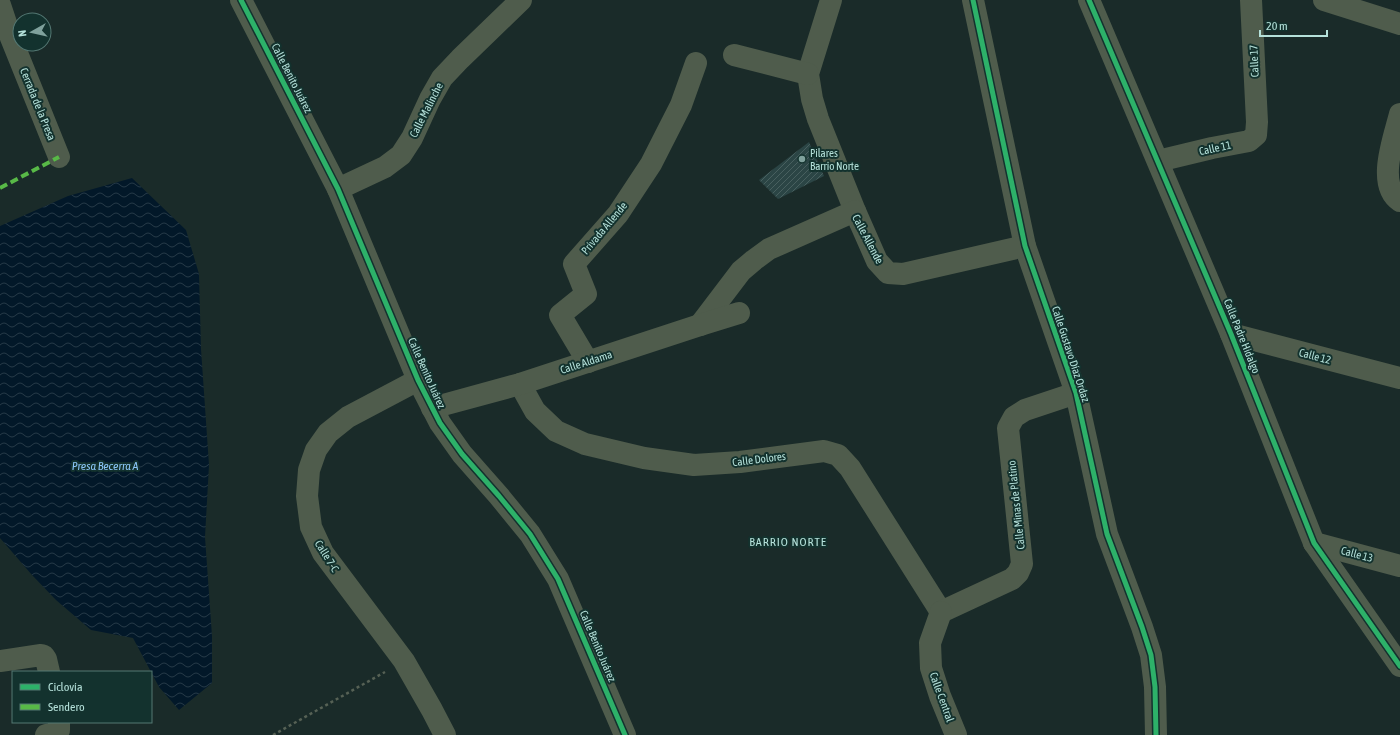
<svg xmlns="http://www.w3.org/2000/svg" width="1400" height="735" font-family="'Asap Condensed',sans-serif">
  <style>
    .water { fill: url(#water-waves) }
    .building { fill: url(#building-hatch) }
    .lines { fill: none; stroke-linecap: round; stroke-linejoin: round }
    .path { stroke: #566155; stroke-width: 2.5; stroke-dasharray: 3 3; stroke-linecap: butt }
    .minor { stroke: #4f5c4c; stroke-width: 22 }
    .quiet { stroke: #58b947; stroke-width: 4; stroke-dasharray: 8 4; stroke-linecap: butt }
    .cycleway-casing { stroke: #13322e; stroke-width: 8 }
    .cycleway { stroke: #2db169; stroke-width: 5 }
    .poi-dot { fill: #7fa19c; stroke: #13322e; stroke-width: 1.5 }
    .labels { text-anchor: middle; stroke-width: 4; stroke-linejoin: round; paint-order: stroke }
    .street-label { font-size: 11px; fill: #b5e1da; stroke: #13322e }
    .poi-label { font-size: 11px; fill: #b5e1da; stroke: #13322e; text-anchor: start }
    .water-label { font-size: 12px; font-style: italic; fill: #8ac5f6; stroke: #13322e }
    .neighbourhood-label { font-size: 12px; letter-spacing: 1px; fill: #b5e1da; stroke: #13322e }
  </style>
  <defs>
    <pattern id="water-waves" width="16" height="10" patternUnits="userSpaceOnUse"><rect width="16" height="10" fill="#021829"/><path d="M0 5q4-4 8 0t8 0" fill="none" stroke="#253947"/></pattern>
    <pattern id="building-hatch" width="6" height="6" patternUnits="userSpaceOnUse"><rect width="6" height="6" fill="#2b4545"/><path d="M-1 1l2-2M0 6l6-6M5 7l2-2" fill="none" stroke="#48605f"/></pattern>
  </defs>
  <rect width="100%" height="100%" fill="#1a2b29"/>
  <!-- water -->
  <polygon class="water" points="132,178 186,230 199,274 201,349 209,465 205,537 212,636 212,683 179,710 159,687 133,638 91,630 56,600 32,575 0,538 0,226 68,196"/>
  <!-- building -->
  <polygon class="building" points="809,142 824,176 778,199 759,180"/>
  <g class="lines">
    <!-- path -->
    <polyline class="path" points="273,735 385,672"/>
    <!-- minor -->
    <g class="minor">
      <polyline points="241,0 338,189 418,380 440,423 462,454 499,496 530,534 558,579 625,735"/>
      <polyline points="831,0 808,74 812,99 818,119 855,211"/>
      <polyline points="973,0 1025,246 1076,393 1107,534 1142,627 1151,655 1155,687 1156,735"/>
      <polyline points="1089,0 1231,334 1314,543 1400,666"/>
      <polyline points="1324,0 1400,24"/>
      <polyline points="0,5 11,38 59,157"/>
      <polyline points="734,55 808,74"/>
      <path d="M1400 114C1394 138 1376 185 1400 201"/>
      <polyline points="1158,161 1212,148 1249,141 1256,135 1257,122 1251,0"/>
      <polyline points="338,189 385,167 401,155 412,138 430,99 442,78 460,59 521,0"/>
      <polyline points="700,325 741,271 754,260 769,249 855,211 877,261 888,273 903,274 1025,246"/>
      <polyline points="1231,334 1400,378"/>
      <polyline points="588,362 560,315 586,294 574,264 618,214 651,164 681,105 696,63"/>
      <polyline points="418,380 348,417 328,433 316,450 309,470 307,496 311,527 323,553 404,661 432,710 445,735"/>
      <polyline points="520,384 535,411 556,431 585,444 644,458 694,465 740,462 824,451 838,455 850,468 941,612"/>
      <polyline points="432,408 520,384 700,325 739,313"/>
      <polyline points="1314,543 1400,566"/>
      <polyline points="941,612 1012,579 1018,573 1022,564 1008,428 1014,417 1025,410 1076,393"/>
      <polyline points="941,612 930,643 931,668 940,696 956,735"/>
      <polyline points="0,661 41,655 44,656 46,659 49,672"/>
      <polyline points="46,735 56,733 59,730 59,722"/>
    </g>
    <!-- quiet -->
    <polyline class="quiet" points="0,188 59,157"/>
    <defs>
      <g id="cycleway">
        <polyline points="241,0 338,189 418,380 440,423 462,454 499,496 530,534 558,579 625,735"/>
        <polyline points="973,0 1025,246 1076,393 1107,534 1142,627 1151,655 1155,687 1156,735"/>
        <polyline points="1089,0 1231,334 1314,543 1400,666"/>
      </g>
    </defs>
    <!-- cycleway casing -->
    <use href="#cycleway" class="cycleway-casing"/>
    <!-- cycleway -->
    <use href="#cycleway" class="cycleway"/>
  </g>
  <!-- markers -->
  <circle class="poi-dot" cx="802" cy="159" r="4"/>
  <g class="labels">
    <!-- street labels -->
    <g class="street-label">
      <text transform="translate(1254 61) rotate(-93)" y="4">Calle 17</text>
      <text transform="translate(292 78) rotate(63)" y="4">Calle Benito Juárez</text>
      <text transform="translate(38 104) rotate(68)" y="4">Cerrada de la Presa</text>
      <text transform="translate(426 110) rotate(-63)" y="4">Calle Malinche</text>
      <text transform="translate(1215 148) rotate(-12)" y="4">Calle 11</text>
      <text transform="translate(604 228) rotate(-50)" y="4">Privada Allende</text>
      <text transform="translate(868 239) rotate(62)" y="4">Calle Allende</text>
      <text transform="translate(1242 336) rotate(68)" y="4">Calle Padre Hidalgo</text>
      <text transform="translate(1071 354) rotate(72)" y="4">Calle Gustavo Díaz Ordaz</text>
      <text transform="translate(1315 356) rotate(15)" y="4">Calle 12</text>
      <text transform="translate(586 362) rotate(-18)" y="4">Calle Aldama</text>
      <text transform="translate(427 373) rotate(66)" y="4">Calle Benito Juárez</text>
      <text transform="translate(759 459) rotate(-7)" y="4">Calle Dolores</text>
      <text transform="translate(1016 505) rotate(-96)" y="4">Calle Minas de Platino</text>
      <text transform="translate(1357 554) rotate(15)" y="4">Calle 13</text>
      <text transform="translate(327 556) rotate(58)" y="4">Calle 7-C</text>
      <text transform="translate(598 646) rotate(67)" y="4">Calle Benito Juárez</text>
      <text transform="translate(942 697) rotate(70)" y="4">Calle Central</text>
    </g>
    <!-- poi labels -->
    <g class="poi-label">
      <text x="810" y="157">Pilares<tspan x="810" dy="13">Barrio Norte</tspan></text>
    </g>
    <!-- water labels -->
    <g class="water-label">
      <text x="105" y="470">Presa Becerra A</text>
    </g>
    <!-- neighbourhood labels -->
    <g class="neighbourhood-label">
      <text x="788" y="546">BARRIO NORTE</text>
    </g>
  </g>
  <!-- legend -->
  <rect x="12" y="671" width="140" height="52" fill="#13322e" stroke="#547873"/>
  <rect x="20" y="684" width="20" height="6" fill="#2db169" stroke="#547873"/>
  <text x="48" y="691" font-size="12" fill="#b5e1da">Ciclovía</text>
  <rect x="20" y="704" width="20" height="6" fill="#58b947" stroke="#547873"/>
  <text x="48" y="711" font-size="12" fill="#b5e1da">Sendero</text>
  <!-- north arrow -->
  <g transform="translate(32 32) rotate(262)"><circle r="19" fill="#13322e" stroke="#547873"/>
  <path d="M0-3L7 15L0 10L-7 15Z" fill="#7fa19c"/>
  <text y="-6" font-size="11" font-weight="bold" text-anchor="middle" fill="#b5e1da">N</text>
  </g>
  <!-- scale -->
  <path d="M1260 30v6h67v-6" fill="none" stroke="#b5e1da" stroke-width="2"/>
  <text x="1266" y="30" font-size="12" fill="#b5e1da" stroke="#13322e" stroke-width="3" paint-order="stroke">20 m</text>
</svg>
